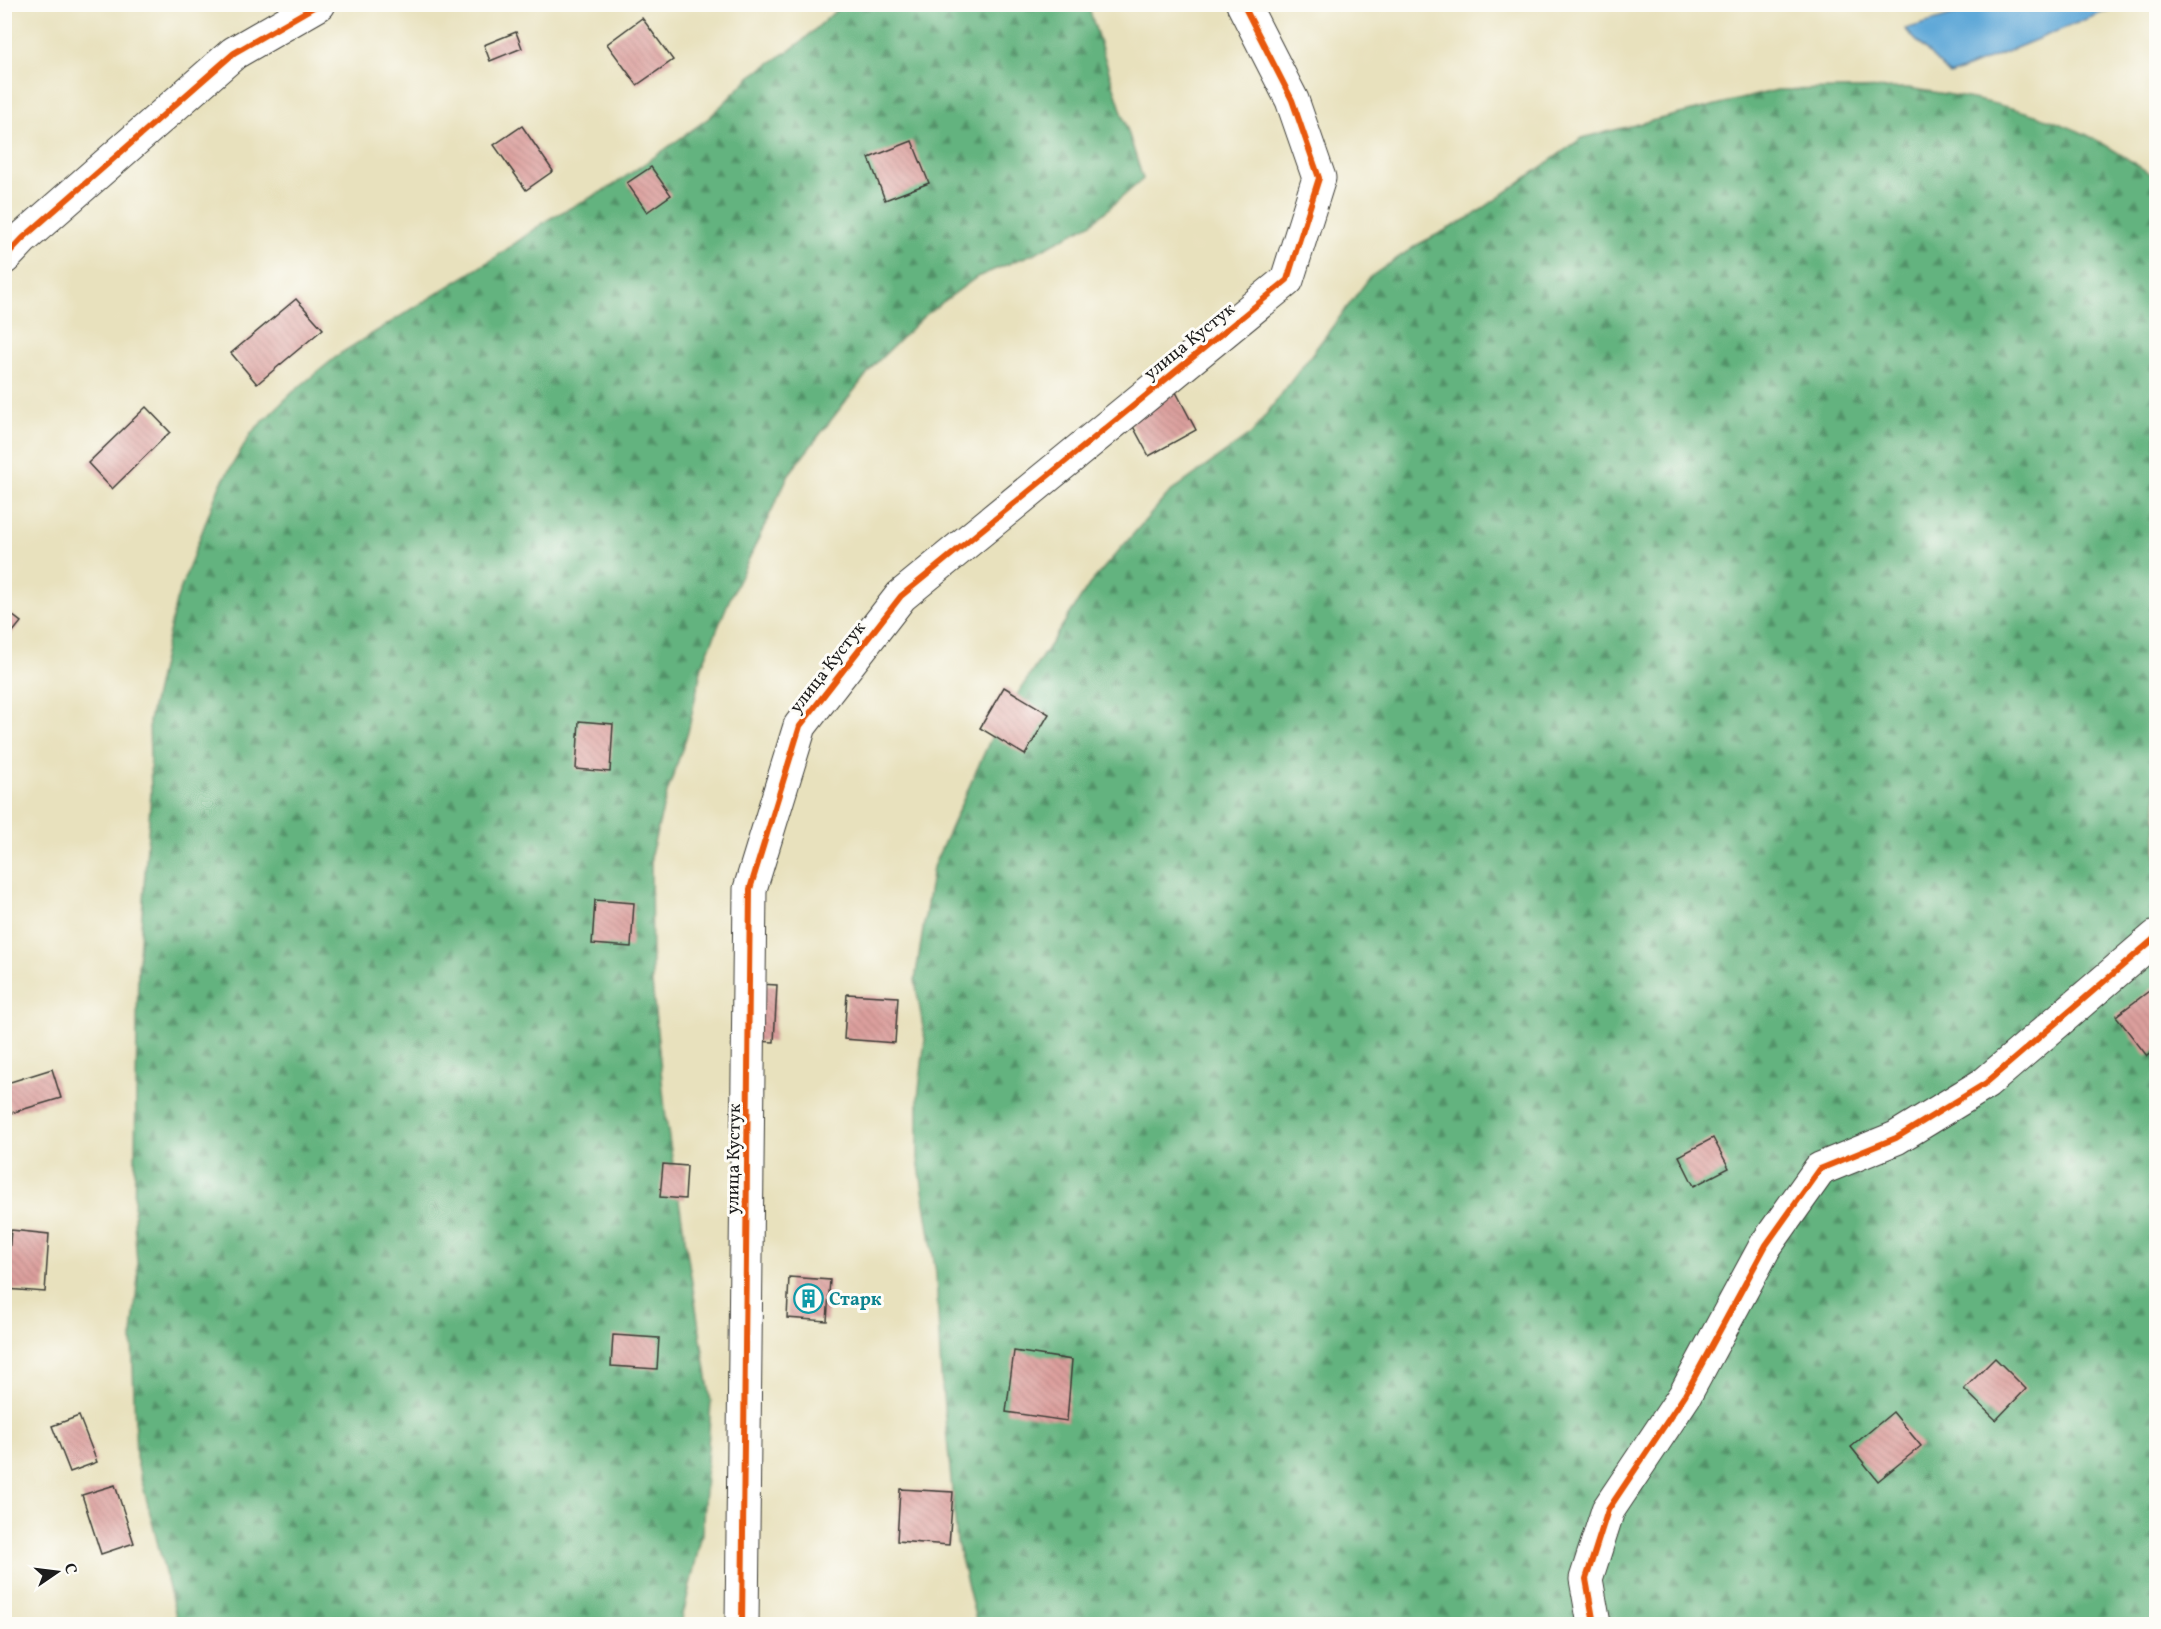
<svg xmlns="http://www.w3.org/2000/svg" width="2161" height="1629" font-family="Vollkorn,serif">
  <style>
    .forest { fill: url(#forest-firs); stroke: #40684e; stroke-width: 1.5 }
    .water { fill: #60a9d8; stroke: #3e627a; stroke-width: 1.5 }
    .building { fill: url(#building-back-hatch) }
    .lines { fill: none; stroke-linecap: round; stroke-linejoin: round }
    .minor-casing { stroke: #3b3a34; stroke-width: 35 }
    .minor { stroke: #fff; stroke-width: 33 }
    .cycleway-casing { stroke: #fdfcf7; stroke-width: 10 }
    .cycleway { stroke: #e8590c; stroke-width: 6 }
    .labels { text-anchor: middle; stroke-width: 6; stroke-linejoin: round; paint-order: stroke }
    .street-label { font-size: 18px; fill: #1c1c1c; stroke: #fdfcf7 }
    .culture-label { font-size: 18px; font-weight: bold; fill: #0d838f; stroke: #fdfcf7; text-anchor: start }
  </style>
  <defs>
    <pattern id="forest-firs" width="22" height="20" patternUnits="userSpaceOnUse" patternTransform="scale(1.5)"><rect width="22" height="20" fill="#63b37f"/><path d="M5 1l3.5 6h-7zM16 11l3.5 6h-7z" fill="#519167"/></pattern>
    <pattern id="building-back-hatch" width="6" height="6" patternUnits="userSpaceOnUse" patternTransform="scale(1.5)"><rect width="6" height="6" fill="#db9f9c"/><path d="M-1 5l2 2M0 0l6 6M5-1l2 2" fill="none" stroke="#bb8886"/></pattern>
  </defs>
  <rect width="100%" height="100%" fill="#fdfcf7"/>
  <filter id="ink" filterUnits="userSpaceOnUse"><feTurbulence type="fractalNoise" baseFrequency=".0167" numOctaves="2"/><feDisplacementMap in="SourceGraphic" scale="12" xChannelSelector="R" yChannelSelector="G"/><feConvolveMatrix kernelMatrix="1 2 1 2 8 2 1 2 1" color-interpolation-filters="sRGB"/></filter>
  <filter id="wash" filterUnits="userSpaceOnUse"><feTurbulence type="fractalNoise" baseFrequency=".008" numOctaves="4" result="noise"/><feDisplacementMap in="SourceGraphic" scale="24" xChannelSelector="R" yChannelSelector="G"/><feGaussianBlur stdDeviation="1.35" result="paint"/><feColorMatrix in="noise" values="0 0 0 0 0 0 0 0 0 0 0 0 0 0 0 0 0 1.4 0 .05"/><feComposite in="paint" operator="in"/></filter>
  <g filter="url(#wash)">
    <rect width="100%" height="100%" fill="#e8e1bd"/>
    <!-- forest -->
    <g class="forest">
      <polygon points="842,5 1088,5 1143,179 1092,223 1037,252 977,277 924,316 874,365 789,474 728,603 702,666 688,732 667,793 651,854 652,983 666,1119 711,1402 702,1534 681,1624 178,1624 136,1458 132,1335 138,1277 134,1221 138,967 151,793 149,721 176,601 219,487 252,432 294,391 341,353 493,259 549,219 609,188 657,155 710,117 751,76 800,43"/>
      <path d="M1908 88C1967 97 2030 108 2085 134 2110 146 2133 163 2156 177V1624H977L957 1542 941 1376 936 1274 918 1159V1098L925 1039 915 980 933 867 996 727 1089 585 1169 493 1252 433 1370 277 1417 245 1471 217 1582 138 1777 90Z"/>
    </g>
    <!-- water -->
    <polygon class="water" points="1988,5 1988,4 2121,5 1950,75 1905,29"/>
    <g id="blocks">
      <!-- building -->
      <g class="building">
        <polygon points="642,18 673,60 637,85 607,44"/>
        <polygon points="516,32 522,48 490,61 484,45"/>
        <polygon points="522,126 553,171 526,190 494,145"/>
        <polygon points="912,141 929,183 885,200 869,158"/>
        <polygon points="651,167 671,195 647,212 627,183"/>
        <polygon points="296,299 323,329 257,384 231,353"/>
        <polygon points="1176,392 1196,430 1149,456 1128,417"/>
        <polygon points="146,407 170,432 112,489 88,463"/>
        <polygon points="4,609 21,622 4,643"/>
        <polygon points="1004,687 1049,714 1025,755 980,728"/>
        <polygon points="579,721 613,724 610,772 576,769"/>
        <polygon points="595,900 634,903 631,947 592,944"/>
        <polygon points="759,984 777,985 774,1042 755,1041"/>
        <polygon points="2153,988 2156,992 2156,1049 2147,1056 2116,1016"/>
        <polygon points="847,994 898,997 895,1043 844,1039"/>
        <polygon points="52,1069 61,1098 11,1113 4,1084"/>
        <polygon points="1713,1138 1729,1168 1694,1186 1679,1156"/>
        <polygon points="663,1164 687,1166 685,1199 660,1197"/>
        <polygon points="11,1230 49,1234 45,1292 6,1289"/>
        <polygon points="789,1277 830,1280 827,1321 787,1318"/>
        <polygon points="613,1335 659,1338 657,1369 611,1366"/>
        <polygon points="1014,1351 1072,1360 1067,1421 1006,1412"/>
        <polygon points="1995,1358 2026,1389 1996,1420 1964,1389"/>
        <polygon points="1893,1412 1921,1446 1878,1481 1851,1447"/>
        <polygon points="79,1416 97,1462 70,1472 52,1426"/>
        <polygon points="115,1485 134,1543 101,1554 82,1495"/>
        <polygon points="900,1489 953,1492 949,1545 897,1541"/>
      </g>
    </g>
  </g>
  <g filter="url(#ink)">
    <use href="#blocks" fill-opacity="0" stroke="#3b3a34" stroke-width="1.5"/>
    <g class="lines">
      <defs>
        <g id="minor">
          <polyline points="4,258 23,238 234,53 319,4"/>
          <polyline points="742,1624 750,889 800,726 901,596 1287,280 1319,178 1292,100 1243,4"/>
          <polyline points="1594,1624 1586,1579 1608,1510 1685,1395 1766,1245 1820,1169 1896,1138 1986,1083 2156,937"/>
        </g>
      </defs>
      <!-- minor casing -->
      <use href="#minor" class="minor-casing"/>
      <!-- minor -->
      <use href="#minor" class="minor"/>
      <defs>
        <g id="cycleway">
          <polyline points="4,258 23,238 234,53 319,4"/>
          <polyline points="742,1624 750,889 800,726 901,596 1287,280 1319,178 1292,100 1243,4"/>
          <polyline points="1594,1624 1586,1579 1608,1510 1685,1395 1766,1245 1820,1169 1896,1138 1986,1083 2156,937"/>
        </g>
      </defs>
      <!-- cycleway casing -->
      <use href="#cycleway" class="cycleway-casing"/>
      <!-- cycleway -->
      <use href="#cycleway" class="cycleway"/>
    </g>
  </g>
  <!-- icons -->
  <defs>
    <symbol id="building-ring" viewBox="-11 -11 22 22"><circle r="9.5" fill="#fdfcf7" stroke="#0f9aa8" stroke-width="1.5"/><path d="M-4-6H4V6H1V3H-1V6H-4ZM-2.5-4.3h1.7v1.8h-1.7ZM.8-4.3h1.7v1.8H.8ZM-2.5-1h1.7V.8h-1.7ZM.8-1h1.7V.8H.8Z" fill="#0f9aa8"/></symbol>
  </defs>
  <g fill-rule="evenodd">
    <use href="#building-ring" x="792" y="1282" width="33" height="33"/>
  </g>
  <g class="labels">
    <!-- street labels -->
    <g class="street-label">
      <text transform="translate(1189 341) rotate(-39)" y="6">улица Кустук</text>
      <text transform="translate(827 667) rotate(-52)" y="6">улица Кустук</text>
      <text transform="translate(733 1159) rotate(-89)" y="6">улица Кустук</text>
    </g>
    <!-- culture labels -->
    <g class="culture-label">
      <text x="829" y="1305">Старк</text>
    </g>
  </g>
  <!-- margin -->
  <rect width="2161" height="1629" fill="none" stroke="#fdfcf7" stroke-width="24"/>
  <!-- north arrow -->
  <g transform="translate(57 1572) rotate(76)" stroke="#fdfcf7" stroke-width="4.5" paint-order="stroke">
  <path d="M0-4.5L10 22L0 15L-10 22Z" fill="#1c1c1c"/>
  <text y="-9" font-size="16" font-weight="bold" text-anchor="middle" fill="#1c1c1c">С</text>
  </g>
</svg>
